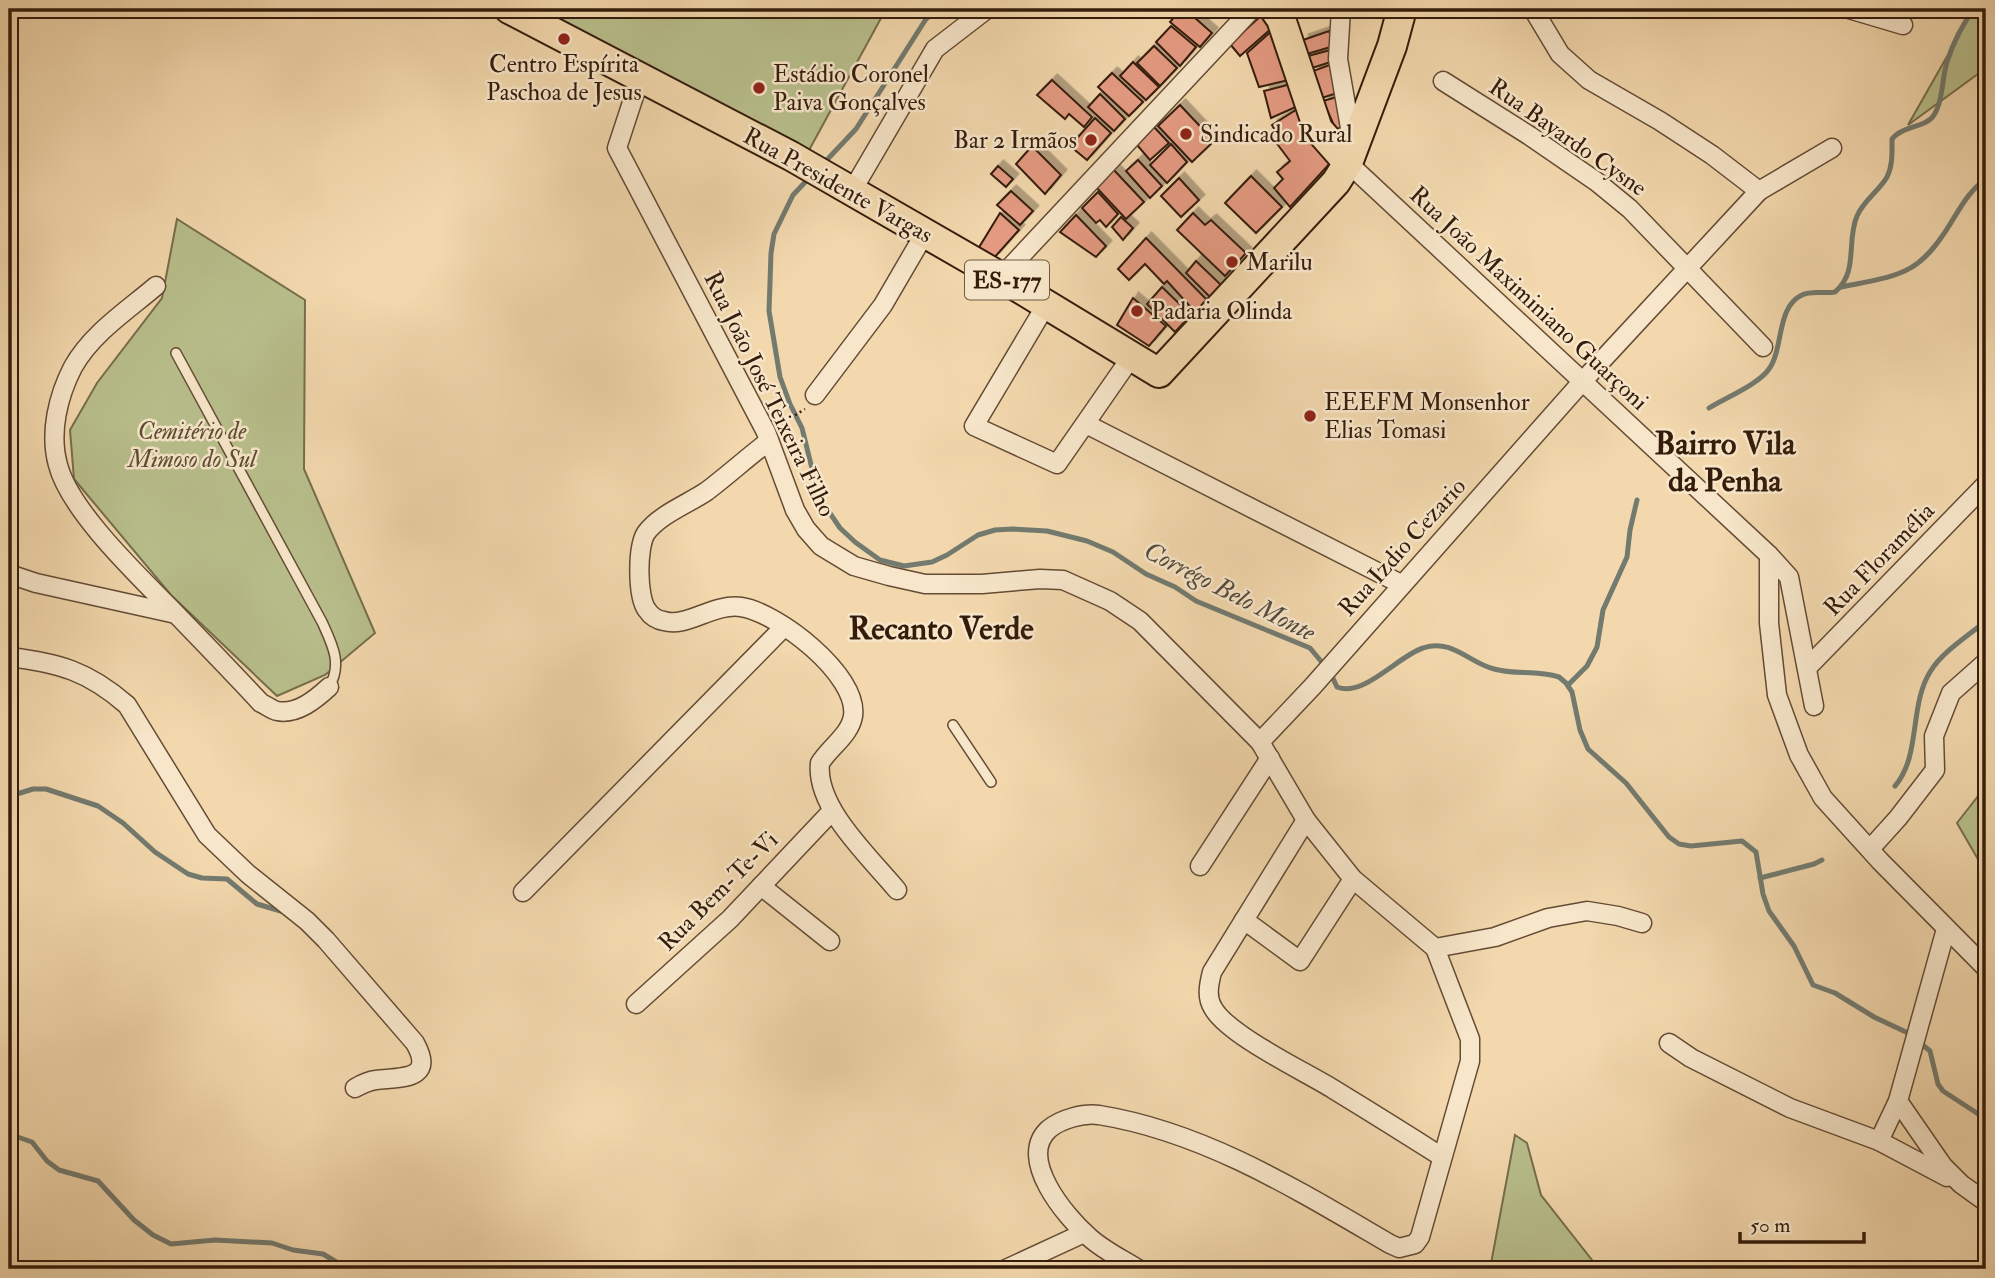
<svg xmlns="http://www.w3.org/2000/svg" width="1995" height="1278" font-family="'IM FELL Double Pica',serif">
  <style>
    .green { fill: #b8bf8c; stroke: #766e4c; stroke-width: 2 }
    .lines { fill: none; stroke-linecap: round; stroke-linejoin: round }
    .stream { stroke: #737a6f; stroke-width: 5 }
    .building { fill: #e49a81; stroke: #341c0b; stroke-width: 2; filter: url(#shadow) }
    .service-casing { stroke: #644b34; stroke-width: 12 }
    .minor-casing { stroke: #644b34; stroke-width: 21 }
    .primary-casing { stroke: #341c0b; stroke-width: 32 }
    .path { stroke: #341c0b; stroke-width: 2.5; stroke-dasharray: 2 3.5; stroke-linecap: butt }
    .service { stroke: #f7e6ca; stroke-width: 9 }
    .minor { stroke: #f7e6ca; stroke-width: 18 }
    .primary { stroke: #f3d8ad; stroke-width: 28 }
    .poi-dot { fill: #8f2418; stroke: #f7e6ca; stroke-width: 2.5 }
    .labels { text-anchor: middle; stroke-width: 5; stroke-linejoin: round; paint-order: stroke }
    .shield { fill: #f7e6ca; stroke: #6e5944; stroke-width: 2 }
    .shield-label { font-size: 23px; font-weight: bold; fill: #341c0b }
    .poi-label { font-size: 24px; fill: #341c0b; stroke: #f7e6ca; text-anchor: start }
    .street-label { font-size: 24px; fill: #341c0b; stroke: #f7e6ca }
    .park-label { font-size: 24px; font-style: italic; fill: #5c4d32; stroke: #f7e6ca }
    .water-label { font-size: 26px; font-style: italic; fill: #544b3d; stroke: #f7e6ca }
    .district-label { font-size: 32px; font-weight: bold; fill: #341c0b; stroke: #f7e6ca }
  </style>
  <defs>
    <filter id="shadow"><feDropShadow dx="5.5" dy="-5.5" stdDeviation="0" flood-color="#0004"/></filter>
  </defs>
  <rect width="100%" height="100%" fill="#f3d8ad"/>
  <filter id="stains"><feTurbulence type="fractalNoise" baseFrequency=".00286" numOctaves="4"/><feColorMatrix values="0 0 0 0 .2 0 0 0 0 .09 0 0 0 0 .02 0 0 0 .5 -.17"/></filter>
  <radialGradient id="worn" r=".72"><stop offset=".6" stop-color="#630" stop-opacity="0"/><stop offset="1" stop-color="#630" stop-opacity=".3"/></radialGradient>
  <!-- green -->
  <g class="green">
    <polygon points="565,9 886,9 802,163 559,20"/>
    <polygon points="1974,9 1986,9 1986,68 1908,125"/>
    <polygon points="177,219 305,300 304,469 375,633 325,675 277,696 171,595 74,479 70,430 97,383 162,298"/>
    <polygon points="1986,786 1986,865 1979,861 1957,823"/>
    <polygon points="1515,1135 1527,1143 1541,1195 1599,1269 1490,1269"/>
  </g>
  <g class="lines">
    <!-- stream -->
    <g class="stream">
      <polyline points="823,164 856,129 926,19 938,9"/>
      <path d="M811 176 793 195 774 234 771 253 769 311 780 377 790 404 802 428 819 497 840 528 855 542 880 560 904 566 932 562 947 555 978 535 995 530 1013 529 1047 531 1087 541 1113 552 1146 574 1175 587 1196 601 1310 648 1330 672 1337 687C1363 698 1398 656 1423 648 1452 638 1469 663 1494 669 1515 675 1537 670 1559 677L1566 683 1572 692 1580 730 1588 749 1626 783 1669 837 1679 844 1691 846 1742 841 1756 852 1763 894 1769 911 1794 946 1813 985 1835 993 1874 1017 1908 1033 1930 1051 1938 1084 1943 1091 1986 1119"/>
      <path d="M1841 287C1901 275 1919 276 1952 221 1962 205 1970 190 1986 179"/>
      <path d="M1709 408C1725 398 1759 384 1769 369 1784 348 1776 307 1802 295 1812 290 1824 294 1835 292 1859 272 1846 241 1857 216 1864 200 1879 191 1887 177 1893 165 1892 151 1892 139 1903 125 1926 128 1934 115 1943 101 1942 78 1947 62 1953 42 1962 27 1973 9"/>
      <polyline points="1568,685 1587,666 1597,647 1603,610 1627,557 1630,530 1637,500"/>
      <path d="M1895 786C1921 756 1909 706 1930 672 1942 652 1968 636 1986 621"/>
      <polyline points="9,789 17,794 33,789 46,789 98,806 123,823 155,852 188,874 202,878 227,879 257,904 284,912"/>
      <polyline points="1760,878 1814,864 1822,860"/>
      <polyline points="9,1134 32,1142 47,1161 59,1170 98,1181 134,1220 153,1235 171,1244 215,1240 272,1243 293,1250 323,1254 348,1269"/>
    </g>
  </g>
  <!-- building -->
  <g class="building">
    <polygon points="1181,9 1185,9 1212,33 1200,47 1170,22"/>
    <polygon points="1263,14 1272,28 1240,56 1230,44"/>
    <polygon points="1171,26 1196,47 1180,66 1156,42"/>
    <polygon points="1275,28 1293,79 1259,87 1247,53"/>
    <polygon points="1329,31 1334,46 1307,54 1303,40"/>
    <polygon points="1154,46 1177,68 1160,86 1137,63"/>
    <polygon points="1334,49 1337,60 1312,68 1308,56"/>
    <polygon points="1133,62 1159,87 1146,100 1120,76"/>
    <polygon points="1335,63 1340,92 1322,98 1313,71"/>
    <polygon points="1112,73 1143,102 1129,116 1098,87"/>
    <polygon points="1052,80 1092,117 1084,127 1069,114 1065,119 1037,95"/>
    <polygon points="1291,84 1298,106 1271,118 1264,91"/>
    <polygon points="1100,94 1125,119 1114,131 1088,107"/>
    <polygon points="1340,96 1342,127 1336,130 1323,101"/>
    <polygon points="1180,105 1214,141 1192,162 1158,126"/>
    <polygon points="1299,108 1332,161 1290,207 1274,188 1283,179 1277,172 1290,161 1272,137 1277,134 1272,125"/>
    <polygon points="1095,118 1111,133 1087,160 1070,146"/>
    <polygon points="1154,127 1169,143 1150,160 1137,145"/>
    <polygon points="1171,144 1187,162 1167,183 1150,165"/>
    <polygon points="1032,146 1061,175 1045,194 1016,164"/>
    <polygon points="1138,160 1162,186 1150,198 1126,171"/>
    <polygon points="998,166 1013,179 1006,187 991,174"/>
    <polygon points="1112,168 1144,202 1126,219 1095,186"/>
    <polygon points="1251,176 1282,207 1256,233 1225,203"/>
    <polygon points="1179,178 1199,200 1181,217 1161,196"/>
    <polygon points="1011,191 1033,211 1020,225 997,205"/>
    <polygon points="1098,192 1118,214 1106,227 1100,220 1096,223 1082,208"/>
    <polygon points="1000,213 1019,230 994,258 978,249"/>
    <polygon points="1193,213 1205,225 1211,220 1246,253 1225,276 1177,230"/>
    <polygon points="1076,215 1106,246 1096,257 1060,232"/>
    <polygon points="1121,217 1133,228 1123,240 1112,227"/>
    <polygon points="1146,238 1208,301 1196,313 1167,281 1164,284 1145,264 1129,280 1118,269"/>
    <polygon points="1196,261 1221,285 1210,297 1186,273"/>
    <polygon points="1162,287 1191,315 1175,332 1147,304"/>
    <polygon points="1133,298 1166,326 1149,346 1117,325"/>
  </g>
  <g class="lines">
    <defs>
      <g id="service">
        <path d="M176 353 322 622C332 644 343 664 329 687"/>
        <polyline points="953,725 991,782"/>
      </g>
      <g id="minor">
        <polyline points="1341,9 1338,59 1353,145"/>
        <polyline points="1533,9 1560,54 1589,80 1660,121 1712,155 1759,191"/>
        <polyline points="1849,9 1903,25"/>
        <path d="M640 78 617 148 766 432 795 510 806 529 821 546 854 566 889 576 925 584H982L1040 579 1063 580 1110 601 1140 621 1260 742 1306 820 1353 879 1435 948 1470 1039V1061L1420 1237 1415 1244 1399 1248 1390 1244C1299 1191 1205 1132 1099 1115 1083 1113 1061 1119 1049 1129 1016 1158 1066 1217 1089 1237 1103 1250 1122 1259 1138 1269"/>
        <polyline points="1443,81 1530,136 1597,182 1630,209 1763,347"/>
        <polyline points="1348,163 1769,555 1789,577 1814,706"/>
        <polyline points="852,191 935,49 987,9"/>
        <polyline points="1001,277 1252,9"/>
        <path d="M156 286C128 310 92 333 73 367 58 396 49 433 58 465 70 512 142 579 176 614 205 644 233 673 261 703 266 705 272 710 277 711 297 715 316 699 329 687"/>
        <polyline points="1046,305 974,426 1057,464 1132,356"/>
        <polyline points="815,395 883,305 925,233"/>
        <polyline points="1086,424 1401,584"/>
        <path d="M769 441C748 457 728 475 707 491 688 504 660 514 646 533 637 547 637 597 647 610 651 616 657 620 664 621 687 628 713 603 741 607 777 612 859 675 853 716 850 735 830 747 820 763 815 808 871 858 897 890"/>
        <polyline points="1769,555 1769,623 1777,695 1799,755 1823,798 1880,861 1986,968"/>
        <polyline points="9,574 36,583 176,614"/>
        <path d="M9 657C59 663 88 671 127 705L207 835 248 874 307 921 326 940 415 1043C436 1081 400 1077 376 1080 368 1081 362 1084 355 1088"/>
        <polyline points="1807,668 1986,484"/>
        <polyline points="1260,742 1313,686 1581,383 1759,191 1832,148"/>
        <path d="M1306 820 1212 972C1209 984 1206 997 1213 1008 1228 1035 1304 1071 1333 1089 1369 1111 1406 1134 1442 1157"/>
        <polyline points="1870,849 1898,818 1935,770 1934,736 1951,693 1986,662"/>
        <polyline points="1200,866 1270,758"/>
        <polyline points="761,886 830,941"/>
        <polyline points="523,892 784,627"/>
        <polyline points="1244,920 1300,961 1353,879"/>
        <polyline points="1435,948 1495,937 1548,918 1587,911 1618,916 1642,923"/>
        <polyline points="636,1004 730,919 832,811"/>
        <polyline points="1669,1043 1691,1058 1790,1108 1879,1141 1898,1101 1946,929"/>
        <polyline points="1898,1101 1943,1166 1961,1184 1986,1202"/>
        <polyline points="1879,1141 1947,1177"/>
        <polyline points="1006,1269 1084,1233"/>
      </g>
      <g id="primary">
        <polyline points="509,9 791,156 1001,277 1159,373 1336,182 1348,163 1392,46 1402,9"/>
        <polyline points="1274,9 1281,19 1318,129 1348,163"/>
      </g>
    </defs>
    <!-- service casing -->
    <use href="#service" class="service-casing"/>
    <!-- minor casing -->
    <use href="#minor" class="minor-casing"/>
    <!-- primary casing -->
    <use href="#primary" class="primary-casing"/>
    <!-- path -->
    <g class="path">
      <polyline points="575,17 579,9"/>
      <polyline points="781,424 805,409"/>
    </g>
    <!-- service -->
    <use href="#service" class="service"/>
    <!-- minor -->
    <use href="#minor" class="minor"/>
    <!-- primary -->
    <use href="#primary" class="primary"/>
  </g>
  <!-- markers -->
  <g class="poi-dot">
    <circle cx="564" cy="39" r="7"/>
    <circle cx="759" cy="88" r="7"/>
    <circle cx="1186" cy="134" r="7"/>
    <circle cx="1091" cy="140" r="7"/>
    <circle cx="1232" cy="262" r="7"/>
    <circle cx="1137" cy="311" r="7"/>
    <circle cx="1310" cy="416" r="7"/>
  </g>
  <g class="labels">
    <!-- shield labels -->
    <rect class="shield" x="965" y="260.5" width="84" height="39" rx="5"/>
    <g class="shield-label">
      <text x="1007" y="288">ES-177</text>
    </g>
    <!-- poi labels -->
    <g class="poi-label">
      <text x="564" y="72" text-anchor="middle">Centro Espírita<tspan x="564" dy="28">Paschoa de Jesus</tspan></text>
      <text x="773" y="82">Estádio Coronel<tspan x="773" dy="28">Paiva Gonçalves</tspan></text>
      <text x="1200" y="142">Sindicado Rural</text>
      <text x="1077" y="148" text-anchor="end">Bar 2 Irmãos</text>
      <text x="1246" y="270">Marilu</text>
      <text x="1151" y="319">Padaria Olinda</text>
      <text x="1324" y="410">EEEFM Monsenhor<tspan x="1324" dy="28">Elias Tomasi</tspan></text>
    </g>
    <!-- street labels -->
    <g class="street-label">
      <text transform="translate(1568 137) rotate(35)" y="8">Rua Bayardo Cysne</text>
      <text transform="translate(838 185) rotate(29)" y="8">Rua Presidente Vargas</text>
      <text transform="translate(1529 298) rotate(43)" y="8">Rua João Maximiniano Guarçoni</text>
      <text transform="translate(770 394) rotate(64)" y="8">Rua João José Teixeira Filho</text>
      <text transform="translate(1402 547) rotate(-48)" y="8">Rua Izdio Cezario</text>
      <text transform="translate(1879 559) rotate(-46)" y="8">Rua Floramélia</text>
      <text transform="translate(718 891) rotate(-45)" y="8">Rua Bem-Te-Vi</text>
    </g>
    <!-- park labels -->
    <g class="park-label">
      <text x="192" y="439">Cemitério de<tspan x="192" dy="28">Mimoso do Sul</tspan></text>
    </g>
    <!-- water labels -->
    <g class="water-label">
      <text transform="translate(1230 591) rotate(27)" y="9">Corrégo Belo Monte</text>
    </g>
    <!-- district labels -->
    <g class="district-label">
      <text x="1725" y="454">Bairro Vila<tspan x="1725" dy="37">da Penha</tspan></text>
      <text x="941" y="639">Recanto Verde</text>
    </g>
  </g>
  <!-- margin -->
  <rect width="1995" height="1278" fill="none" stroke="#f3d8ad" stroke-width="35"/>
  <rect x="10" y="10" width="1974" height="1257" fill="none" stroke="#341c0b" stroke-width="3.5"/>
  <rect x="18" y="18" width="1960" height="1243" fill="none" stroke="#341c0b" stroke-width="2"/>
  <!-- scale -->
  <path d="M1740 1232v10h124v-10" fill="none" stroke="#341c0b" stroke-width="3.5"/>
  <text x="1750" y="1232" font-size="21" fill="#341c0b" stroke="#f7e6ca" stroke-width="5" paint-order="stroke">50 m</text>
  <rect width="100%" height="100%" filter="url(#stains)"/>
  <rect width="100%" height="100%" fill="url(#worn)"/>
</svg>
